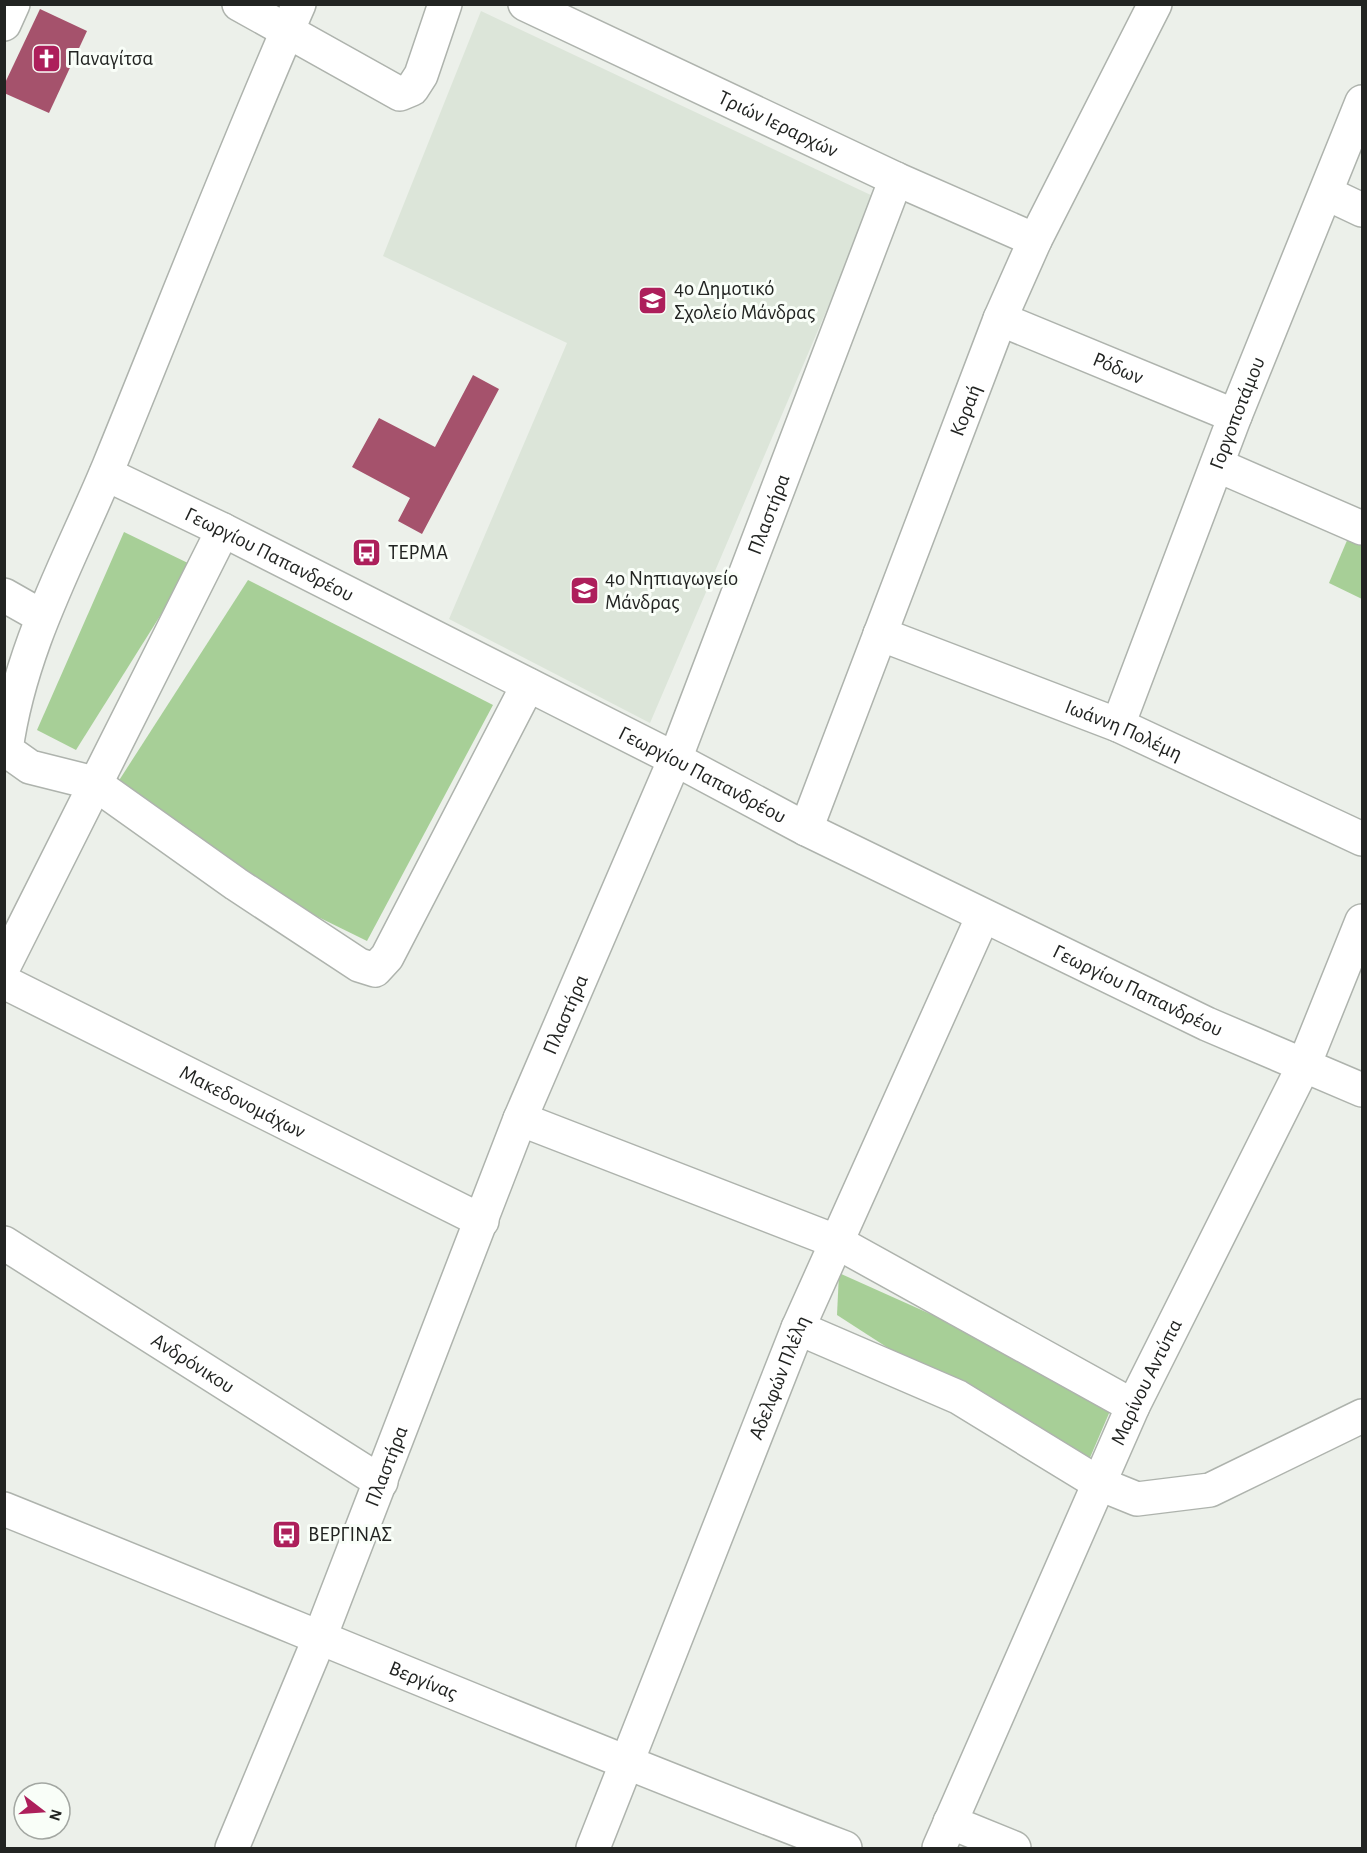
<svg xmlns="http://www.w3.org/2000/svg" width="1367" height="1853" font-family="'Alegreya Sans',sans-serif">
  <style>
    .built { fill: #dce5d9 }
    .green { fill: #a7cf97 }
    .building { fill: #a5526c }
    .lines { fill: none; stroke-linecap: round; stroke-linejoin: round }
    .minor-casing { stroke: #aeb3ad; stroke-width: 36 }
    .minor { stroke: #fff; stroke-width: 33 }
    .labels { text-anchor: middle; stroke-width: 6; stroke-linejoin: round; paint-order: stroke }
    .poi-label { font-size: 21px; fill: #222422; stroke: #f9fef8; text-anchor: start }
    .street-label { font-size: 21px; fill: #222422; stroke: #f9fef8 }
  </style>
  <rect width="100%" height="100%" fill="#ecf0ea"/>
  <!-- built -->
  <polygon class="built" points="481,11 875,197 650,723 449,619 567,343 383,256"/>
  <!-- green -->
  <g class="green">
    <polygon points="1362,505 1362,599 1329,583"/>
    <polygon points="124,532 192,565 76,750 37,730"/>
    <polygon points="248,580 493,705 367,941 241,879 118,782"/>
    <polygon points="839,1273 1116,1397 1083,1474 837,1315"/>
  </g>
  <!-- building -->
  <g class="building">
    <polygon points="40,9 87,31 49,113 4,93 4,85"/>
    <polygon points="473,375 499,389 422,534 398,521 410,498 352,467 379,418 435,447"/>
  </g>
  <g class="lines">
    <defs>
      <g id="minor">
        <polyline points="239,4 400,94 412,89 421,75 445,4"/>
        <path d="M299 4C232 157 172 312 109 466 70 560 20 647 6 750L30 767 94 783 236 884 359 965 375 970 387 957 528 685"/>
        <path id="s1" d="M525 4 896 179 1035 240"/>
        <polyline points="4,24 13,4"/>
        <polyline points="1326,193 1362,210"/>
        <path id="s2" d="M1000 319 1235 416"/>
        <polyline points="1217,465 1362,528"/>
        <path id="s3" d="M106 474 223 530 675 759 806 829 1207 1024 1362 1090"/>
        <polyline points="4,595 41,616"/>
        <path id="s4" d="M880 634 1118 725 1362 839"/>
        <path id="s5" d="M1118 725 1235 416 1362 102"/>
        <path id="s6" d="M806 829 1000 319 1035 240 1155 4"/>
        <polyline points="4,966 223,530"/>
        <path id="s7" d="M4 982 482 1221"/>
        <polyline points="520,1119 835,1241 1133,1406"/>
        <path id="s8" d="M4 1243 381 1482"/>
        <polyline points="798,1328 958,1397 1100,1484 1137,1499 1210,1490 1362,1416"/>
        <path id="s9" d="M4 1509C285 1622 563 1740 845 1848"/>
        <polyline points="950,1822 1014,1848"/>
        <path id="s10" d="M232 1848 320 1637 520 1119 675 759 896 179"/>
        <path id="s11" d="M593 1848 798 1328 983 916"/>
        <path id="s12" d="M939 1848 1133 1406 1304 1065 1362 921"/>
      </g>
    </defs>
    <!-- minor casing -->
    <use href="#minor" class="minor-casing"/>
    <!-- minor -->
    <use href="#minor" class="minor"/>
  </g>
  <!-- icons -->
  <defs>
    <symbol id="church-square" viewBox="-11 -11 22 22"><rect x="-9" y="-9" width="18" height="18" rx="4" fill="#ad1f5b" stroke="#f9fef8"/><path d="M-1.2-6h2.4v3.5h3.3v2.4h-3.3V6h-2.4V-.1h-3.3v-2.4h3.3Z" fill="#fff"/></symbol>
    <symbol id="school-square" viewBox="-11 -11 22 22"><rect x="-9" y="-9" width="18" height="18" rx="4" fill="#ad1f5b" stroke="#f9fef8"/><path d="M0-5L7-2L0 1L-7-2ZM-4 1L0 2.5L4 1V4Q0 6-4 4Z" fill="#fff"/></symbol>
    <symbol id="bus-square" viewBox="-11 -11 22 22"><rect x="-9" y="-9" width="18" height="18" rx="4" fill="#ad1f5b" stroke="#f9fef8"/><path d="M-5-6H5V4H4V6H2V4H-2V6H-4V4H-5ZM-3.5-4V0h7V-4ZM-3.5 1.2v1.5H-2V1.2ZM2 1.2v1.5H3.5V1.2Z" fill="#fff"/></symbol>
  </defs>
  <g fill-rule="evenodd">
    <use href="#church-square" x="30" y="42" width="33" height="33"/>
    <use href="#school-square" x="636" y="284" width="33" height="33"/>
    <use href="#bus-square" x="350" y="536" width="33" height="33"/>
    <use href="#school-square" x="568" y="574" width="33" height="33"/>
    <use href="#bus-square" x="270" y="1518" width="33" height="33"/>
  </g>
  <g class="labels">
    <!-- poi labels -->
    <g class="poi-label">
      <text x="67" y="65">Παναγίτσα</text>
      <text x="674" y="295">4ο Δημοτικό<tspan x="674" dy="24">Σχολείο Μάνδρας</tspan></text>
      <text x="388" y="559">ΤΕΡΜΑ</text>
      <text x="605" y="585">4ο Νηπιαγωγείο<tspan x="605" dy="24">Μάνδρας</tspan></text>
      <text x="308" y="1541">ΒΕΡΓΙΝΑΣ</text>
    </g>
    <!-- street labels -->
    <g class="street-label">
      <text dy="7" stroke="none"><textPath href="#s1" startOffset="280">Τριών Ιεραρχών</textPath></text>
      <text dy="7" stroke="none"><textPath href="#s2" startOffset="128">Ρόδων</textPath></text>
      <text dy="7" stroke="none"><textPath href="#s6" startOffset="448">Κοραή</textPath></text>
      <text dy="7" stroke="none"><textPath href="#s5" startOffset="334">Γοργοποτάμου</textPath></text>
      <text dy="7" stroke="none"><textPath href="#s10" startOffset="1438">Πλαστήρα</textPath></text>
      <text dy="7" stroke="none"><textPath href="#s3" startOffset="182">Γεωργίου Παπανδρέου</textPath></text>
      <text dy="7" stroke="none"><textPath href="#s4" startOffset="262">Ιωάννη Πολέμη</textPath></text>
      <text dy="7" stroke="none"><textPath href="#s3" startOffset="668">Γεωργίου Παπανδρέου</textPath></text>
      <text dy="7" stroke="none"><textPath href="#s3" startOffset="1154">Γεωργίου Παπανδρέου</textPath></text>
      <text dy="7" stroke="none"><textPath href="#s10" startOffset="898">Πλαστήρα</textPath></text>
      <text dy="7" stroke="none"><textPath href="#s7" startOffset="267">Μακεδονομάχων</textPath></text>
      <text dy="7" stroke="none"><textPath href="#s8" startOffset="224">Ανδρόνικου</textPath></text>
      <text dy="7" stroke="none"><textPath href="#s11" startOffset="506">Αδελφών Πλέλη</textPath></text>
      <text dy="7" stroke="none"><textPath href="#s12" startOffset="510">Μαρίνου Αντύπα</textPath></text>
      <text dy="7" stroke="none"><textPath href="#s10" startOffset="412">Πλαστήρα</textPath></text>
      <text dy="7" stroke="none"><textPath href="#s9" startOffset="453">Βεργίνας</textPath></text>
    </g>
  </g>
  <!-- border -->
  <rect width="1367" height="1853" fill="none" stroke="#222422" stroke-width="12"/>
  <!-- north arrow -->
  <g transform="translate(42 1811) rotate(107)"><circle r="28" fill="#f9fef8" stroke="#a3a7a2" stroke-width="1.5"/>
  <path d="M0-4.5L10 22L0 15L-10 22Z" fill="#ad1f5b"/>
  <text y="-9" font-size="16" font-weight="bold" text-anchor="middle" fill="#222422">N</text>
  </g>
</svg>
